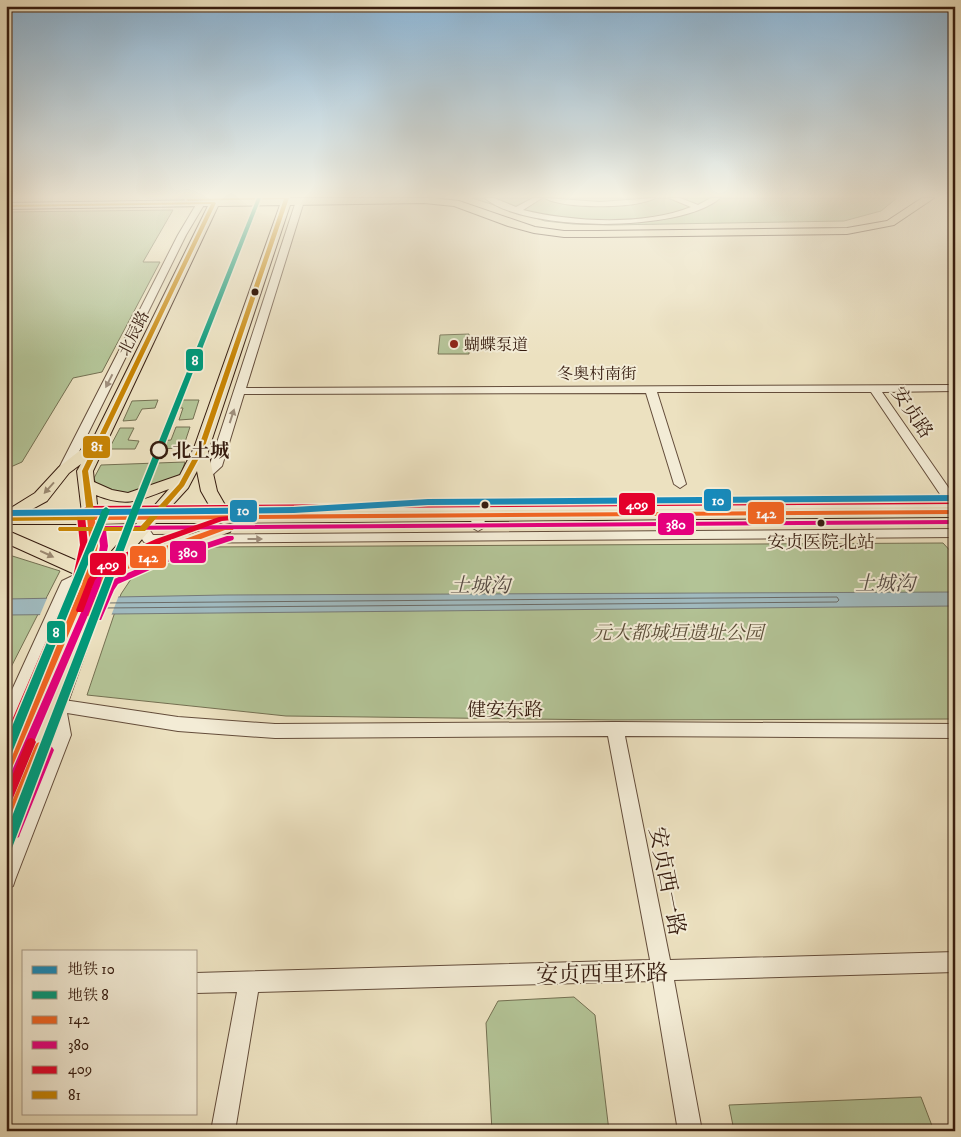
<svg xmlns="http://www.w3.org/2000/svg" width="961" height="1137" font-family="'IM FELL DW Pica','Noto Serif SC',serif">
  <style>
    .green { fill: #b3c396; stroke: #747052 }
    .water { fill: #a0babf; stroke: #767b79 }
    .pier { fill: #ece1c0 }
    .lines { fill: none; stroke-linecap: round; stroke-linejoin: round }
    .shore { stroke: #6b6b67; stroke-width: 1 }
    .minor-casing { stroke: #644d3b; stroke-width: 2 }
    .major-casing { stroke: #361c0f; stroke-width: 2 }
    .minor { fill: #f3ecd6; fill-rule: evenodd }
    .major { fill: #ece1c0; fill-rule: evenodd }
    .bus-1-casing { stroke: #f3ecd6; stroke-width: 3 }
    .bus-2-casing { stroke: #f3ecd6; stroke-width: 3 }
    .bus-3-casing { stroke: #f3ecd6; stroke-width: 3 }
    .bus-4-casing { stroke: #f3ecd6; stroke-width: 3 }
    .bus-1 { fill: #f26522; fill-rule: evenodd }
    .bus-2 { fill: #e5007d; fill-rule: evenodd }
    .bus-3 { fill: #e4002b; fill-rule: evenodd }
    .bus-4 { fill: #c78404; fill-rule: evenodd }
    .metro-1-casing { stroke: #f3ecd6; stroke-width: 3 }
    .metro-2-casing { stroke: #f3ecd6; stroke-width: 3 }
    .metro-1 { fill: #178abb; fill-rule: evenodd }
    .metro-2 { fill: #00997a; fill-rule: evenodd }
    .oneway { fill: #9e8e7c }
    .oneway2 { fill: #9a8870 }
    .bus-dot { fill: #361c0f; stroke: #f3ecd6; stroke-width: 2 }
    .poi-dot { fill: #8f2418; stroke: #f3ecd6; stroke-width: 2 }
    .stop-dot { fill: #f3ecd6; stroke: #361c0f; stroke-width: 2.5 }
    .labels { text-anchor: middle; stroke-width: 4; stroke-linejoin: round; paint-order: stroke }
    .far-street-label { font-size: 16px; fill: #361c0f; stroke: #f3ecd6 }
    .far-poi-label { font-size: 16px; fill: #361c0f; stroke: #f3ecd6; text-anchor: start }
    .bus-label { font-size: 18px; fill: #361c0f; stroke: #f3ecd6 }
    .street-label { font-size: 19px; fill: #361c0f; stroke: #f3ecd6 }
    .stop-label { font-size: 19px; font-weight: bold; fill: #361c0f; stroke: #f3ecd6; text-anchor: start }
    .park-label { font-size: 19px; font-style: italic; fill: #5c4e38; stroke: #f3ecd6 }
    .water-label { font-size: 20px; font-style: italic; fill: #564b44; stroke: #f3ecd6 }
    .near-street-label { font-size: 22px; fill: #361c0f; stroke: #f3ecd6 }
    .line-badge { stroke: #f3ecd6; stroke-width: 2 }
    .badge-label { font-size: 14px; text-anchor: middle; font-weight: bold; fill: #fff }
  </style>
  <rect width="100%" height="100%" fill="#ece1c0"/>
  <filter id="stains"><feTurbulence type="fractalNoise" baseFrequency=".004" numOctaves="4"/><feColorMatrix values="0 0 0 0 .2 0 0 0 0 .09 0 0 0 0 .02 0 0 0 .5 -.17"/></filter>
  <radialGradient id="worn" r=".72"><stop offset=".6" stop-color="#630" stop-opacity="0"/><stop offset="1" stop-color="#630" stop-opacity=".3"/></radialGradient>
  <!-- green -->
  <g class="green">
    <polygon points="472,198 897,198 881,211 844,221 609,225 573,224 545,221"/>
    <polygon points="173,210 143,262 160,262 102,372 73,378 22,462 6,469 6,212"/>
    <polygon points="469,334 469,354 438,354 440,335"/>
    <polygon points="158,400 155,408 142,409 136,420 123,421 132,401"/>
    <polygon points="175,400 199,400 193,419 179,420 183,408 172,408"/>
    <polygon points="176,427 190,427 183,448 155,449 158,441 171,440"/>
    <polygon points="120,428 134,428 128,440 139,441 135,449 109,449"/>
    <polygon points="185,462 181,474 176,480 129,497 96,484 94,478 101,465"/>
    <polygon points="943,543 955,556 955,719 613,720 286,716 87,695 121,594 137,570 203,547"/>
    <polygon points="6,554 60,571 6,677"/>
    <polygon points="574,997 595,1015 609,1131 492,1131 486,1023 498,1001"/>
    <polygon points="921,1097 934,1131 734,1131 729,1105"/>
  </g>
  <!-- water -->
  <polygon class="water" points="955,592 955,606 6,615 6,599 225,595"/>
  <!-- pier -->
  <polygon class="pier" points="119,595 111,616 39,617 48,596"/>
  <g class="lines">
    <!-- shore -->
    <polyline class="shore" points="102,608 837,602 839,600 837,597 104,603"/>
    <defs>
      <g id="minor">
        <polygon points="200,198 208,198 186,235 70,470 68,473 60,473 58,470 178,235"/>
        <polygon points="297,198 305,198 246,388 955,385 955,391 882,392 955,497 955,511 949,508 484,512 485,527 478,531 471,527 472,512 329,513 311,520 305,516 306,513 327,505 944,500 871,392 657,392 686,484 680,488 674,484 646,393 244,394 222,466 209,478 201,478 199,475 210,464"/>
        <path d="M485 198H494L516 207 533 198H542L523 210C572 222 644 226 691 207L669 198H680L698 205 711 198H720C681 233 523 232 485 198Z"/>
        <path d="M545 198 600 202 655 198C638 209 561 209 545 198Z"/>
        <polygon points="142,525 147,526 153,535 955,529 955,537 149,543 144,542 135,529"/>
        <polygon points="89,568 94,570 96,573 94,576 73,588 14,721 12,726 6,728 6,703 60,585 62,581"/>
        <polygon points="57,699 178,717 275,724 615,722 955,724 955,738 625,736 670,960 955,952 955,972 674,980 702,1131 678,1131 653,981 258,992 235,1131 211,1131 237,992 196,993 196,973 650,960 608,736 275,738 178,731 67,713 71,735 15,880 13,886 6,889 6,856 55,735 49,705 51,700"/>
      </g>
      <path id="major" d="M212 198H222L221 200 282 198H432L459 201 535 227 564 231H597L847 228 887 221 922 198H934L894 225 847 234 597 237H564L534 233 508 226 454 206 424 203 290 205 208 451 217 491 229 512 955 507V517L225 523 230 524 232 528 230 532 169 554 115 578 109 586 67 705 18 830 14 837 6 840V802L67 650 17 771 14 778 6 780V746L77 584 79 576 6 543V530L82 563 85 545 83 524H6V511L35 493 59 467 92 441 208 206 6 209V203L211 200ZM280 205 194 448 180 475 128 493 112 490 94 482 93 471 218 206ZM81 464 77 471 82 513H25L47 501 69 473ZM197 471 201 491 213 512H166L188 488ZM169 489 148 513H98L96 495C128 508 140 500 169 489ZM137 523 112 551 96 578 103 545 100 524ZM156 523H223L157 546 124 560Z"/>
    </defs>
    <!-- minor casing -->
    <use href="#minor" class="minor-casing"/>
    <!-- major casing -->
    <use href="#major" class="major-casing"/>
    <!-- minor -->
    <use href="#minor" class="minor"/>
    <!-- major -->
    <use href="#major" class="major"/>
    <defs>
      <g id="bus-1">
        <polygon points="955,510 955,514 95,520 98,545 90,584 11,770 9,773 6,774 6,759 82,584 90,545 87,518 89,516"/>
        <polygon points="221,526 230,526 234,528 233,530 225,530 166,552 112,576 104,585 92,616 86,616 85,614 97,584 106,572 160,548"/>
        <polygon points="40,742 43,743 45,746 11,829 9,832 6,833 6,816 35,746 37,743"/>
      </g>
      <g id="bus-2">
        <polygon points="955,520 955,524 106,530 108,546 100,587 20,775 18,778 15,779 12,778 10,775 92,587 100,546 98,528 102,526"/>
        <polygon points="227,536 233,536 234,538 233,540 170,561 118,584 114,590 101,620 95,620 94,618 106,589 112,580 164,557"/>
        <polygon points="49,746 52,747 54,750 20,834 19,837 15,839 11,837 10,834 44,750 46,747"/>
      </g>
      <g id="bus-3">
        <polygon points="955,500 955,504 90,510 87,513 85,516 88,545 80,581 11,745 9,748 6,749 6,734 72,581 80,545 77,516 82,509 89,506"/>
        <polygon points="230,516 234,518 232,520 222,521 162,543 106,568 95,580 83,612 77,612 76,610 88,579 100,564 156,539 219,517"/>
        <polygon points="31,738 34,739 36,742 11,803 9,806 6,807 6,791 26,742 28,739"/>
      </g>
      <g id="bus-4">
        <polygon points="233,198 289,198 204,449 184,486 145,531 59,531 58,529 59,527 140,527 179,484 198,449 284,199 188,201 186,200 188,199"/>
        <polygon points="214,202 216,203 88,471 95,518 93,520 6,521 6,517 87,516 82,471 211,204 6,207 6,205"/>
      </g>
    </defs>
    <!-- bus-1 casing -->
    <use href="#bus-1" class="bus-1-casing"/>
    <!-- bus-2 casing -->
    <use href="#bus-2" class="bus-2-casing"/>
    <!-- bus-3 casing -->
    <use href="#bus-3" class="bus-3-casing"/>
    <!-- bus-4 casing -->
    <use href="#bus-4" class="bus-4-casing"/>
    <!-- bus-1 -->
    <use href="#bus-1" class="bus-1"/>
    <!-- bus-2 -->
    <use href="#bus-2" class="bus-2"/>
    <!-- bus-3 -->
    <use href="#bus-3" class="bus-3"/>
    <!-- bus-4 -->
    <use href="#bus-4" class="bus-4"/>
    <defs>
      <polygon id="metro-1" points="955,495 955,501 428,505 294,513 6,516 6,510 294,507 428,499"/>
      <g id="metro-2">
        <polygon points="257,198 261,198 136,518 12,848 10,852 6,853 6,832 128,518"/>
        <polygon points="106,507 110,510 11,755 10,758 6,759 6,741 102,510"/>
      </g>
    </defs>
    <!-- metro-1 casing -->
    <use href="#metro-1" class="metro-1-casing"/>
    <!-- metro-2 casing -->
    <use href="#metro-2" class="metro-2-casing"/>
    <!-- metro-1 -->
    <use href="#metro-1" class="metro-1"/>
    <!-- metro-2 -->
    <use href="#metro-2" class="metro-2"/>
  </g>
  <!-- one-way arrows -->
  <defs><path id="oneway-solid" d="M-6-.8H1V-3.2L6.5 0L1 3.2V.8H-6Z" transform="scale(1.25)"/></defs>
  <g class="oneway">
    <use href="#oneway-solid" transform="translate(109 381) rotate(117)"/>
    <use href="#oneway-solid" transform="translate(232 416) rotate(-72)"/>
    <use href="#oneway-solid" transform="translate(255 539)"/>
  </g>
  <g class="oneway2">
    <use href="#oneway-solid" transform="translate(49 488) rotate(132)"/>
    <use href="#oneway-solid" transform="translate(47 554) rotate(25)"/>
  </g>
  <!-- sky -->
  <linearGradient id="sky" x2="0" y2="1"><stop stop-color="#8bb6d8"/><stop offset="0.55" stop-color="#f6f2e3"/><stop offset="1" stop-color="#f6f2e3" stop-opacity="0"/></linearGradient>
  <rect width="961" height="357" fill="url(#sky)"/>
  <!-- markers -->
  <g class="bus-dot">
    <circle cx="255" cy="292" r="4.5"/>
    <circle cx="485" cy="505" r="4.5"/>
    <circle cx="821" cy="523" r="4.5"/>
  </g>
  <circle class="poi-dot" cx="454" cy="344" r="5"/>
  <circle class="stop-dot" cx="159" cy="450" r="8"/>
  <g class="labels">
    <!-- far-street labels -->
    <g class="far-street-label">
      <text transform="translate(133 333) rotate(-63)" y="6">北辰路</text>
      <text x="597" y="379">冬奥村南街</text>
    </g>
    <!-- far-poi labels -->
    <g class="far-poi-label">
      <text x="464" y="350">蝴蝶泵道</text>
    </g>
    <!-- bus labels -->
    <g class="bus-label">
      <text x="821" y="548">安贞医院北站</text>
    </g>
    <!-- street labels -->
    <g class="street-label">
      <text transform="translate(913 412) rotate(56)" y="7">安贞路</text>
      <text x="505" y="716">健安东路</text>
    </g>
    <!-- stop labels -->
    <g class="stop-label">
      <text x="172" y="457">北土城</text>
    </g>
    <!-- park labels -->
    <g class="park-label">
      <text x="678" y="639">元大都城垣遗址公园</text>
    </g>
    <!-- water labels -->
    <g class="water-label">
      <text x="885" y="590">土城沟</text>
      <text x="480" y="592">土城沟</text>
    </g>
    <!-- near-street labels -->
    <g class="near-street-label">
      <text transform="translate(668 881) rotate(79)" y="8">安贞西一路</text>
      <text transform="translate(602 973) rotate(-1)" y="8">安贞西里环路</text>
    </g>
  </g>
  <g class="line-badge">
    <rect x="185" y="348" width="19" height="24" rx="5" fill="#00997a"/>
    <rect x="82" y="435" width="29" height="24" rx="5" fill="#c78404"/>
    <rect x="703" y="488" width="29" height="24" rx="5" fill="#178abb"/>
    <rect x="618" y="492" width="38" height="24" rx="5" fill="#e4002b"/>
    <rect x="229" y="499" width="29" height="24" rx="5" fill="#178abb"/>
    <rect x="747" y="501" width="38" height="24" rx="5" fill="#f26522"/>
    <rect x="657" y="512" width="38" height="24" rx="5" fill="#e5007d"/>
    <rect x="169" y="540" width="38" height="24" rx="5" fill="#e5007d"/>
    <rect x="129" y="545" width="38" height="24" rx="5" fill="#f26522"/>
    <rect x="89" y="552" width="38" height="24" rx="5" fill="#e4002b"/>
    <rect x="46" y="620" width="20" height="24" rx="5" fill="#00997a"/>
  </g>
  <g class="badge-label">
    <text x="195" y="365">8</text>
    <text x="97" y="451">81</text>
    <text x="718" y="505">10</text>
    <text x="637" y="509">409</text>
    <text x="243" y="515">10</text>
    <text x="766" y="518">142</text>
    <text x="676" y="529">380</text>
    <text x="188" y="557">380</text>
    <text x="148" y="562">142</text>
    <text x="108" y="569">409</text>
    <text x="56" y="637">8</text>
  </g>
  <!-- margin -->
  <rect width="961" height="1137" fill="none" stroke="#ece1c0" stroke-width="25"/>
  <rect x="8" y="8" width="946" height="1122" fill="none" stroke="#361c0f" stroke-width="2.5"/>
  <rect x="12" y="12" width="936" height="1112" fill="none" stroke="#361c0f"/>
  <!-- legend -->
  <rect x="22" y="950" width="175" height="165" fill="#f3ecd6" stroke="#a79986"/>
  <rect x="32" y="966" width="25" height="8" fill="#178abb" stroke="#a79986"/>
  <text x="68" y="974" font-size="15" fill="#361c0f">地铁 10</text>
  <rect x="32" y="991" width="25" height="8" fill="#00997a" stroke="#a79986"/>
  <text x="68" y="1000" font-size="15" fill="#361c0f">地铁 8</text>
  <rect x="32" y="1016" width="25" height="8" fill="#f26522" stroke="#a79986"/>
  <text x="68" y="1024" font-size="15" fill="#361c0f">142</text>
  <rect x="32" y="1041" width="25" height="8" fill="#e5007d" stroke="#a79986"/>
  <text x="68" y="1050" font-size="15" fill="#361c0f">380</text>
  <rect x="32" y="1066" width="25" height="8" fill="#e4002b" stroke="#a79986"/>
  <text x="68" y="1074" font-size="15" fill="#361c0f">409</text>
  <rect x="32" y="1091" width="25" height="8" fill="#c78404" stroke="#a79986"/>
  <text x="68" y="1100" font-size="15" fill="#361c0f">81</text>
  <rect width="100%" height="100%" filter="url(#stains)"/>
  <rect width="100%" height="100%" fill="url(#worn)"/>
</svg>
